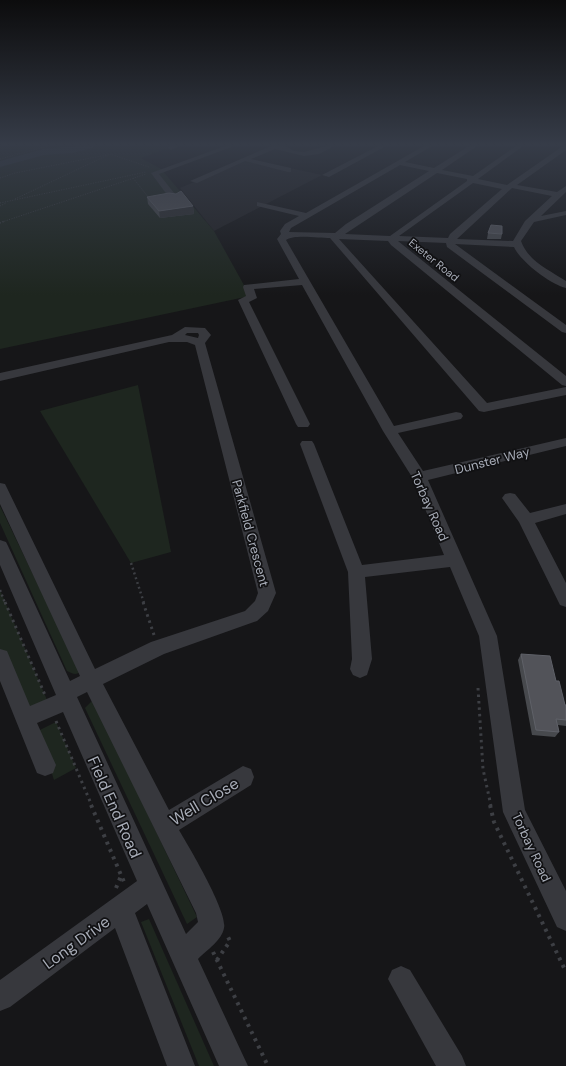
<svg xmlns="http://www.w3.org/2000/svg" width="566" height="1066" font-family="'DM Sans',sans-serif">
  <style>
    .built { fill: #222225 }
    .green { fill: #1e261f }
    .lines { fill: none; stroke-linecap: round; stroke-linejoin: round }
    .river { fill: #2c353c; fill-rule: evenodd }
    .path-far4 { stroke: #3d3f44; stroke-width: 1; stroke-dasharray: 1 1.5; stroke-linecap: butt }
    .path-far3 { stroke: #3d3f44; stroke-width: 1.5; stroke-dasharray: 1 2; stroke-linecap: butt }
    .path-far2 { stroke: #3d3f44; stroke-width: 2.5; stroke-dasharray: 2 3; stroke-linecap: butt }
    .path-far1 { stroke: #3d3f44; stroke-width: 3; stroke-dasharray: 2.5 4; stroke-linecap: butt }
    .path { stroke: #3d3f44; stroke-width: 4; stroke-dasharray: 3 5; stroke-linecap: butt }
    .minor { fill: #37383d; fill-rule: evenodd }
    .wall { fill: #47494d }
    .shaded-wall { fill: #2f3033 }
    .building { fill: #525359; stroke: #5f6168 }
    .labels { text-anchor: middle; stroke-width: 3.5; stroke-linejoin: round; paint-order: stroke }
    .far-street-label { font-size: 11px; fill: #a8adb8; stroke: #111113 }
    .street-label { font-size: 13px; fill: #a8adb8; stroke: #111113 }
    .near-street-label { font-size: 16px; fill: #a8adb8; stroke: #111113 }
  </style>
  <rect width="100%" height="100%" fill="#161618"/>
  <!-- built -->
  <polygon class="built" points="248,159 322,175 214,231 180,188"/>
  <!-- green -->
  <g class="green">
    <polygon points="0,146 173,146 141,158 161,169 214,231 250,296 0,349"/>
    <polygon points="138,385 171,552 131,563 40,411"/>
    <path d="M0 506 80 672C75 676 72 673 67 671L0 523Z"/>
    <polygon points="0,590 50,707 25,718 0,657"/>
    <polygon points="93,700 197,917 187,924 85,708"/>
    <polygon points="56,722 76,768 54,780 38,731"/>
    <polygon points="149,919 214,1066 199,1066 141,922"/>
  </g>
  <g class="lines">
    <!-- river -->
    <polygon class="river" points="77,146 94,146 92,148 73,153 44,155 0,167 0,161 43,149"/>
    <!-- path-far4 -->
    <g class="path-far4">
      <polyline points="0,159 48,146"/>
      <polyline points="0,178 15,173 106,155"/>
      <polyline points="133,178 149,198"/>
      <polyline points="15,199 110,154 149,167"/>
      <polyline points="0,203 146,172"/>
      <polyline points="0,206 6,203"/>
      <polyline points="2,222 146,174"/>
    </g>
    <!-- path-far3 -->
    <polyline class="path-far3" points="0,223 5,221"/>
    <!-- path-far2 -->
    <g class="path-far2">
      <polyline points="131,563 144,603"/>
      <polyline points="0,590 5,603"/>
    </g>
    <!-- path-far1 -->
    <g class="path-far1">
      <polyline points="5,602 45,695"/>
      <polyline points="143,602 154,635"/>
      <polyline points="478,688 483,769 491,806"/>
      <polyline points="56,721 92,806"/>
    </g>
    <!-- path -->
    <g class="path">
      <polyline points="91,805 124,882"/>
      <polyline points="490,805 494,822 566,972"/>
      <polyline points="116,888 121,876"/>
      <polyline points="213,952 268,1066"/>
      <polyline points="217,960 230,941 227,935"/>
    </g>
    <!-- minor -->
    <g class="minor">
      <polygon points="170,146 179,146 171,150 168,148"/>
      <polygon points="225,146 234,146 159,174 178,198 177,200 171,200 151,173"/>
      <polygon points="271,146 285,146 294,151 304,152 326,146 334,146 319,154 304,156 275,149 251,159 291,168 291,172 288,172 245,161 197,183 190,181"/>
      <polygon points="378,146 386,146 329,177 322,175"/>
      <path d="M424 146H432L405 162 434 168 469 146H477L442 170 473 176 516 146H523L478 179 507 185 563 146H566V150L517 185 557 192 566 186V192L541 216 566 211V215L534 222 521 241C528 261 549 270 566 281V288C550 284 521 262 514 247L455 244 566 325V333L562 332 447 247 446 243 398 241 566 376V386L562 385 391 245 388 241 339 239 487 403 566 387V395L484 412 479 411 330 238C320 238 293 234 286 240L394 426 456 412 461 413 463 416 461 419 398 433 423 471 566 438V446L428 480 497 636 525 810 566 891V931L557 927 503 812 479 636 450 567 365 577 372 659 367 675 360 678 353 675 350 669 352 659 348 572 300 444 302 441H312L314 444 362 565 444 555 412 477 383 431 302 285 254 289 257 298 249 302 310 424 308 427H298L296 424 238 300 246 296 243 287 244 285 299 279 277 239 281 234 280 231 285 224 299 216 257 206V202L306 213ZM400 165 429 171 346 224 335 233 289 232 291 228ZM437 173 467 179V181L390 236 345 234ZM473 183 502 189 450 234 448 238 399 236ZM512 188 552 196 525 221 513 241 457 239Z"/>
      <path d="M185 327 205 328 211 335 205 343 276 593 268 611 257 621 164 654 103 684 169 810 243 766 251 769 254 777 251 785 179 830C189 847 228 912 224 928 222 940 207 950 198 959L248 1066H219L147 904 135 913 195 1066H167L115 928 10 1007 0 1011V980L137 881 63 712 37 723 56 765 53 773 45 776 37 773 0 681V649L7 651 30 706 56 695 0 565V540L6 542 8 546 70 681 80 676 0 504V483L5 484 7 488 95 669 151 642 245 611 255 601 258 593 195 345 187 342H169L0 381V373L172 335ZM187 333H198L199 335 198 338 185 335ZM87 692 196 913 198 922 186 934 77 697Z"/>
      <polygon points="510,493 515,494 530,513 566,504 566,514 535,523 566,583 566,607 560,605 519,522 502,498 505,494"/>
      <polygon points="401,966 410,970 462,1056 466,1066 436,1066 388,979 392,970"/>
    </g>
  </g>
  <!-- wall -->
  <g class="wall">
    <polygon points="147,197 193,206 194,214 160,218 148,204"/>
    <polygon points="488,233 502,234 501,239 487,239"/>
    <polygon points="521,654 556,681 565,705 566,705 566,726 558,725 559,732 555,737 532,735 518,660"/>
  </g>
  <!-- shaded-wall -->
  <polygon class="shaded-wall" points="193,206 194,214 160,218 159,211"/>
  <!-- building -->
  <g class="building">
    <polygon points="181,191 193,206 159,211 147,197 169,193 176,194"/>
    <polygon points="491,225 502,226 502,234 488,233"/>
    <polygon points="521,654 550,656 556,681 559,681 565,705 566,705 566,720 556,719 559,732 536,730"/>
  </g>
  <!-- sky -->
  <linearGradient id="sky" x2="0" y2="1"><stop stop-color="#0c0c0d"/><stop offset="0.49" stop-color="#363c48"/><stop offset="1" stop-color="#363c48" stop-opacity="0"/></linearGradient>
  <rect width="566" height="295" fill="url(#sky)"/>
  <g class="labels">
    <!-- far-street labels -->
    <g class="far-street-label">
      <text transform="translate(434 260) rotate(39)" y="4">Exeter Road</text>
    </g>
    <!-- street labels -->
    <g class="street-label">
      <text transform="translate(492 460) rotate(-14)" y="5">Dunster Way</text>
      <text transform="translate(430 506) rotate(66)" y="5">Torbay Road</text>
      <text transform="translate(251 533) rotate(75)" y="5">Parkfield Crescent</text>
      <text transform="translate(532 847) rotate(65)" y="5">Torbay Road</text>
    </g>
    <!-- near-street labels -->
    <g class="near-street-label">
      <text transform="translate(204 801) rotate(-31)" y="6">Well Close</text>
      <text transform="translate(115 807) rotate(66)" y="6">Field End Road</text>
      <text transform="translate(76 942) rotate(-36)" y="6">Long Drive</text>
    </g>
  </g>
</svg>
